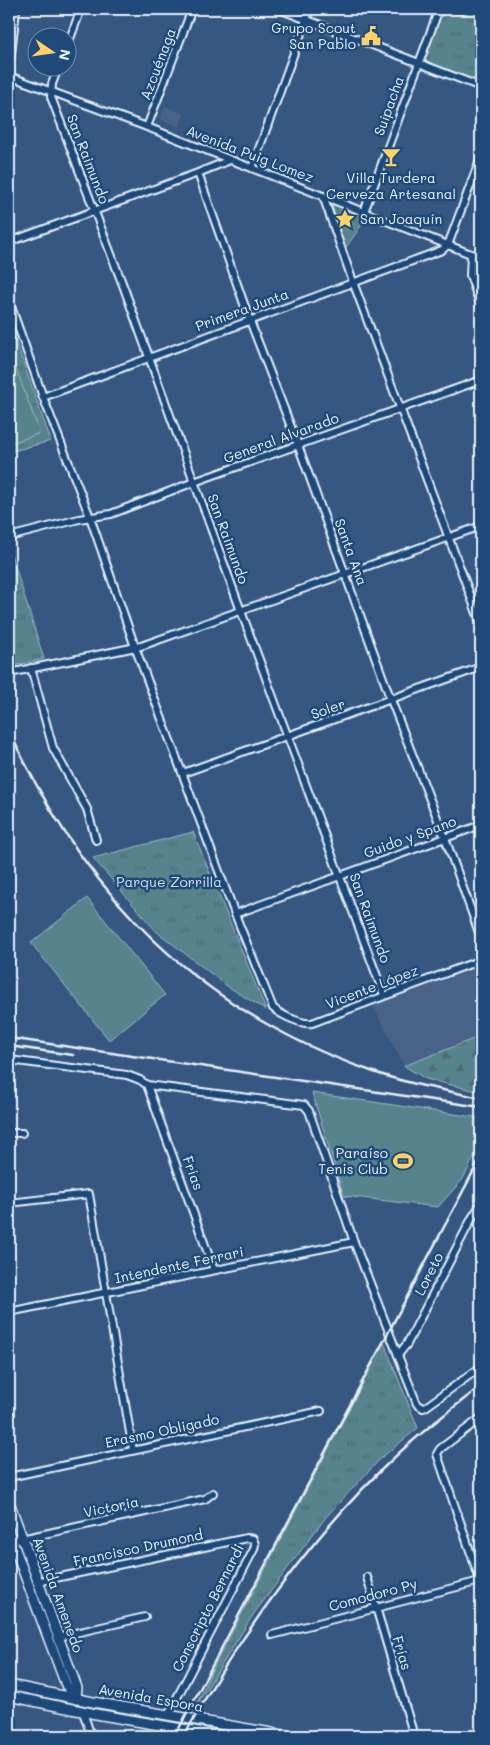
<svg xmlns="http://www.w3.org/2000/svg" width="490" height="1745" font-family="Mali,sans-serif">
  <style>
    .built { fill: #496388 }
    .grass { fill: url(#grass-tufts); stroke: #9fbac2 }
    .forest { fill: url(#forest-firs); stroke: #9fbac2 }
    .garden { fill: #56838c; stroke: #9fbac2 }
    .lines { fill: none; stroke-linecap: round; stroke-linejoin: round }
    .street-casing { stroke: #e8f1f8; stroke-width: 10 }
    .secondary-casing { stroke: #e8f1f8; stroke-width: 12 }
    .street { stroke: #1f4a7a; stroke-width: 6 }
    .secondary { stroke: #1f4a7a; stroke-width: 9 }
    .rail { stroke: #e8f1f8; stroke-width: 2.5 }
    .labels { text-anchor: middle; stroke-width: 5; stroke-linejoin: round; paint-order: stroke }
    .poi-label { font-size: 14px; fill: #e8f1f8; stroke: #1f4a7a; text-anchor: end }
    .street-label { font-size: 14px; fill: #e8f1f8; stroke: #1f4a7a }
    .park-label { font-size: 14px; fill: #d2e0e8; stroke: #1f4a7a }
  </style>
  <defs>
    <pattern id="grass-tufts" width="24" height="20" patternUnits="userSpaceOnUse" patternTransform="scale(1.25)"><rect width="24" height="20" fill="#56838c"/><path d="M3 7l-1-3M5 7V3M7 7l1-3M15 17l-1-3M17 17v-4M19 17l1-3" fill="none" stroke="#506b72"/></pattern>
    <pattern id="forest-firs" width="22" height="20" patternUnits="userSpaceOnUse" patternTransform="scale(1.25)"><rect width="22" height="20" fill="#56838c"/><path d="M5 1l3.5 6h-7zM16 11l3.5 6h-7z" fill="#506b72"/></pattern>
  </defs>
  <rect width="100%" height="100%" fill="#365781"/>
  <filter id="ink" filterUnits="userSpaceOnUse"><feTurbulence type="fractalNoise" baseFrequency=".02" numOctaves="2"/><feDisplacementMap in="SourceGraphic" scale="10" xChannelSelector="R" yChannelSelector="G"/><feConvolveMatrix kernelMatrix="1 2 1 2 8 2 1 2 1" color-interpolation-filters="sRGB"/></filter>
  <g filter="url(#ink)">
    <!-- built -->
    <g class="built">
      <polygon points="165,106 184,114 179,127 160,119"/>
      <polygon points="481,966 481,1036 404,1066 373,1006"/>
    </g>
    <!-- grass -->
    <g class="grass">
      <polygon points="439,9 481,9 481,87 419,62"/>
      <polygon points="331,202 367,217 345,249"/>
      <polygon points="9,322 51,441 9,452"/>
      <polygon points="9,547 44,659 9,667"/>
      <polygon points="193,832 266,1010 227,986 156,931 93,858"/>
      <polygon points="384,1343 418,1428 381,1458 326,1517 253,1615 196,1706 211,1672"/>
    </g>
    <!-- forest -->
    <polygon class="forest" points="481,1036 481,1092 426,1079 404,1066"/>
    <!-- garden -->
    <g class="garden">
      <polygon points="12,358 40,433 9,444 9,359"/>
      <polygon points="87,898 165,995 109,1040 31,943"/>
      <polygon points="312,1093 481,1118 481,1143 463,1179 438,1207 344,1196"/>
    </g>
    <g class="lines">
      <defs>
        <g id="street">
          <polyline points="279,9 481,87"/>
          <polyline points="68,44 81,9"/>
          <polyline points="58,68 52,84 51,97 124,288 241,611 384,995"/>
          <polyline points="9,72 16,9"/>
          <polyline points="9,76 147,127 481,258"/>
          <polyline points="147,127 192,9"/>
          <polyline points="252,168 310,9"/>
          <polyline points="198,173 250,321 298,445 391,700 445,838 481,938"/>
          <polyline points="323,196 353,282 481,624"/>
          <polyline points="364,212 439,9"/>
          <polyline points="9,242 198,173 230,160"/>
          <polyline points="471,254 470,275 481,307"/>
          <path d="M9 301 43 397 90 517 135 647 235 914 273 1008C281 1015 302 1025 312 1023L481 960"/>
          <polyline points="43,397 442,250 448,245 481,157"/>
          <polyline points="9,537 79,519 111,514 194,482 481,380"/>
          <polyline points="31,668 53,748 87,809 96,840"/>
          <polyline points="9,673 141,646 481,526"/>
          <polyline points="183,773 481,667"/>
          <polyline points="235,914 481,825"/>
          <polyline points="9,1060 127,1075 140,1080 147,1085 304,1105 309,1111 354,1242 417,1404 423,1408 427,1406 481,1367"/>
          <polyline points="147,1085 214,1270"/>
          <polyline points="9,1133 22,1133"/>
          <polyline points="9,1203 89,1194 133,1450"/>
          <polyline points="9,1312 354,1242"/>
          <polyline points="398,1355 407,1344 472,1218 481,1204"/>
          <polyline points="9,1477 321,1411"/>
          <polyline points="12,1541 205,1499 213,1493"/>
          <polyline points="473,1560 481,1557"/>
          <polyline points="367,1577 414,1736"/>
          <polyline points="36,1582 247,1538 253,1539 255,1544 254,1549 168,1715"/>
          <polyline points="481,1583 437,1454 440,1449 481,1418"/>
          <polyline points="272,1635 480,1581"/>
          <polyline points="58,1637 145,1617"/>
          <polyline points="83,1712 91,1736"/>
        </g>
        <g id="secondary">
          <polyline points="9,1502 77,1688 76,1698"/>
          <polyline points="9,1533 66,1685 76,1699"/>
          <polyline points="9,1685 93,1702 289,1736"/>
          <polyline points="9,1696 96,1714 222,1736"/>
        </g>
      </defs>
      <!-- street casing -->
      <use href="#street" class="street-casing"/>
      <!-- secondary casing -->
      <use href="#secondary" class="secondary-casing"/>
      <!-- street -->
      <use href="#street" class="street"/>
      <!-- secondary -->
      <use href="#secondary" class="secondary"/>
      <!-- rail -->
      <g class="rail">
        <path d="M9 730C84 895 199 1011 371 1071 407 1084 444 1090 481 1098"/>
        <polyline points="9,1038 481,1107"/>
        <polyline points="9,1046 73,1055"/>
        <polyline points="175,1736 481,1157"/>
        <path d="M184 1736C238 1637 316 1530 399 1453 425 1429 453 1408 481 1386"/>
      </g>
    </g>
  </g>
  <!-- icons -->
  <defs>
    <symbol id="civic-bare" viewBox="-9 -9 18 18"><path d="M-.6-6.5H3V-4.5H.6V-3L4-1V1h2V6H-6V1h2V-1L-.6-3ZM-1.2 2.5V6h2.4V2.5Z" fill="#ffd166" stroke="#1f4a7a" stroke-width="2.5" paint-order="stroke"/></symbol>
    <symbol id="bar-bare" viewBox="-9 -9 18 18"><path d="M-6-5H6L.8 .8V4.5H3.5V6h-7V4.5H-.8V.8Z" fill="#ffd166" stroke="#1f4a7a" stroke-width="2.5" paint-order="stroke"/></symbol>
    <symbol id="sight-bare" viewBox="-9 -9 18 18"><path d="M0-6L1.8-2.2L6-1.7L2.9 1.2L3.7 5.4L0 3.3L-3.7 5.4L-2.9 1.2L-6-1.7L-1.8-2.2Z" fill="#ffd166" stroke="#1f4a7a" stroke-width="2.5" paint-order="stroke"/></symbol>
    <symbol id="stadium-bare" viewBox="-9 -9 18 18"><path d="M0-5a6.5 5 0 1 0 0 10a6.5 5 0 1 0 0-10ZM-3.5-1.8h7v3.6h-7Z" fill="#ffd166" stroke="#1f4a7a" stroke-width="2.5" paint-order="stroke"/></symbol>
  </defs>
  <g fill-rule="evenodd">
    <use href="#civic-bare" x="357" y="22" width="28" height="28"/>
    <use href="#bar-bare" x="377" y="143" width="28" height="28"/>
    <use href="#sight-bare" x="331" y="205" width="28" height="28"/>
    <use href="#stadium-bare" x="389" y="1147" width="28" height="28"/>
  </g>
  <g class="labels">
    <!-- poi labels -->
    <g class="poi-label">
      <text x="356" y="33">Grupo Scout<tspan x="356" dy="16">San Pablo</tspan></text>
      <text x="391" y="183" text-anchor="middle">Villa Turdera<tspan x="391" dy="16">Cerveza Artesanal</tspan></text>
      <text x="360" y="224" text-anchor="start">San Joaquín</text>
      <text x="388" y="1158">Paraíso<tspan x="388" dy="16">Tenis Club</tspan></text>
    </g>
    <!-- street labels -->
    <g class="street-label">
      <text transform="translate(158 64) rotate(-69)" y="5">Azcuénaga</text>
      <text transform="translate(389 106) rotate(-70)" y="5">Suipacha</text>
      <text transform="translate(250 154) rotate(21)" y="5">Avenida Puig Lomez</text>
      <text transform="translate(88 159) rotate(69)" y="5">San Raimundo</text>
      <text transform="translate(242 310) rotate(-20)" y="5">Primera Junta</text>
      <text transform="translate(281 438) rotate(-20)" y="5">General Alvarado</text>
      <text transform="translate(228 539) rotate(70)" y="5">San Raimundo</text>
      <text transform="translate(351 552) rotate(70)" y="5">Santa Ana</text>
      <text transform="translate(328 709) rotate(-19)" y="5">Soler</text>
      <text transform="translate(410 837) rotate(-20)" y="5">Guido y Spano</text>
      <text transform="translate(370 918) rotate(70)" y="5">San Raimundo</text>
      <text transform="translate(372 987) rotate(-21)" y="5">Vicente López</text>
      <text transform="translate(193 1173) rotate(70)" y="5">Frías</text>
      <text transform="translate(179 1265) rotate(-12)" y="5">Intendente Ferrari</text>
      <text transform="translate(429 1274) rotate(-63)" y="5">Loreto</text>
      <text transform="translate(162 1431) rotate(-12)" y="5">Erasmo Obligado</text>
      <text transform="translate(111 1507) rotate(-12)" y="5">Victoria</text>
      <text transform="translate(138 1548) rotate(-12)" y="5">Francisco Drumond</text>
      <text transform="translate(58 1595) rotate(70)" y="5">Avenida Amenedo</text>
      <text transform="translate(373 1595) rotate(-15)" y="5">Comodoro Py</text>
      <text transform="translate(208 1608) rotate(-63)" y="5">Conscripto Bernardi</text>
      <text transform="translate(402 1653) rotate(73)" y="5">Frías</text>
      <text transform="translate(151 1698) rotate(10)" y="5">Avenida Espora</text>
    </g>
    <!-- park labels -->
    <g class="park-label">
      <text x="169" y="887">Parque Zorrilla</text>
    </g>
  </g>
  <!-- margin -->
  <rect width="490" height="1745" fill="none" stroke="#1f4a7a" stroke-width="30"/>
  <rect x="15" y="15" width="460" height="1715" fill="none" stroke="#e8f1f8" stroke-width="2" filter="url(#ink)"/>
  <!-- north arrow -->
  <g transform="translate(52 52) rotate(103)"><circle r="24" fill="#1f4a7a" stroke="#6f8dac"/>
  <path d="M0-4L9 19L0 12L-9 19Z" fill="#ffd166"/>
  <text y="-8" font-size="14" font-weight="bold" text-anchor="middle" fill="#e8f1f8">N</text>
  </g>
</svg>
